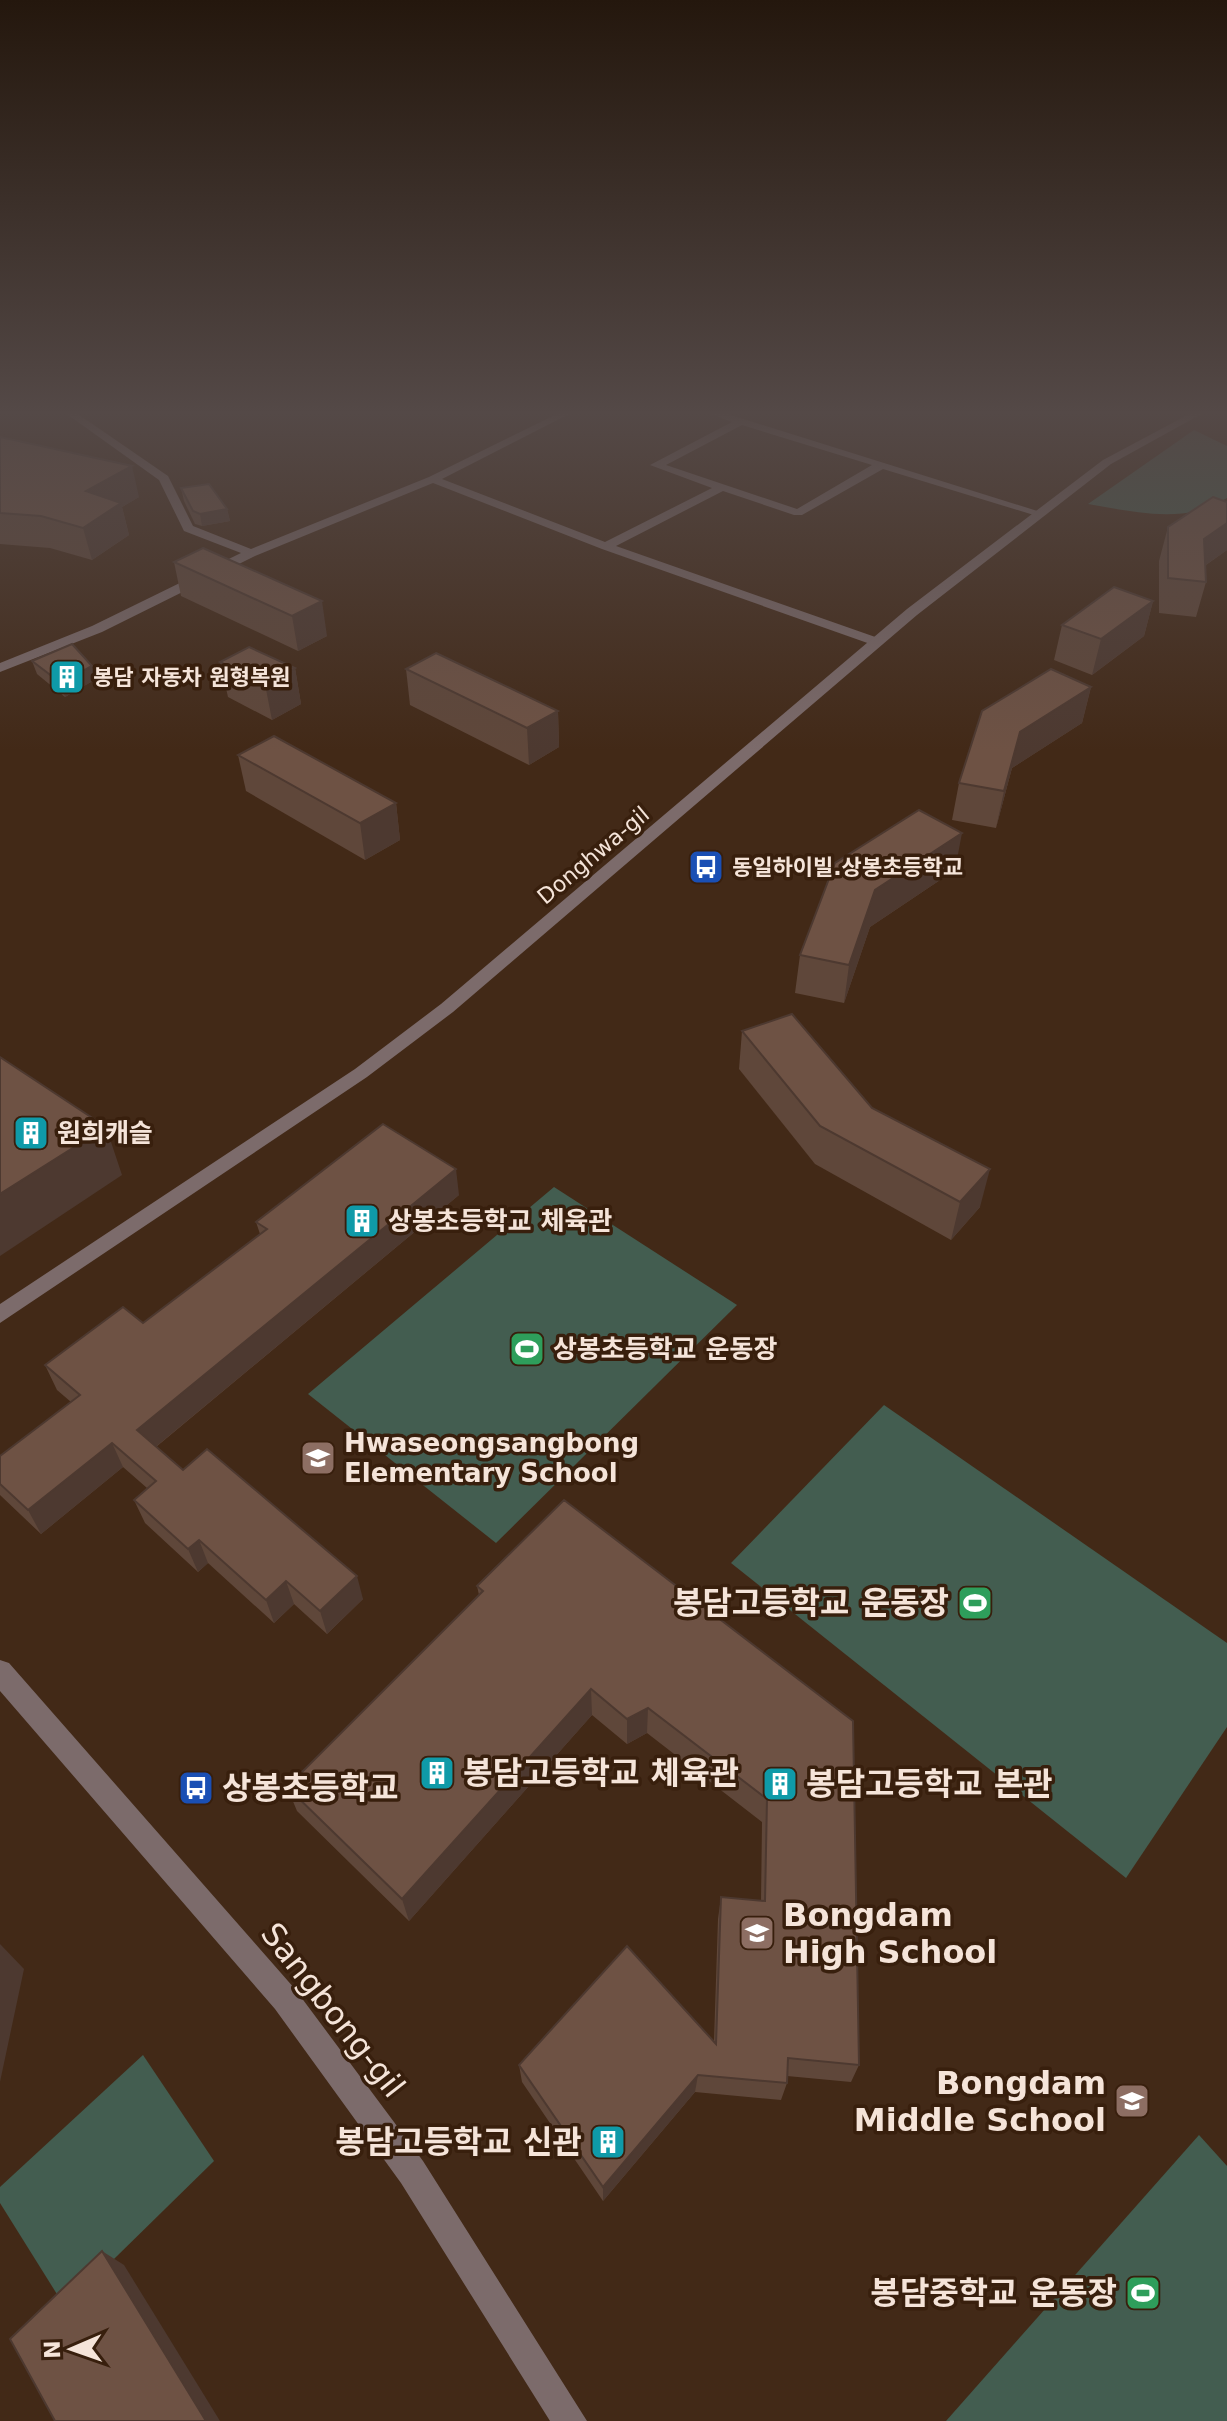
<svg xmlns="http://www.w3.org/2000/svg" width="1227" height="2421" font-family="'DejaVu Sans','Noto Sans KR',sans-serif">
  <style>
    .green { fill: #435d50 }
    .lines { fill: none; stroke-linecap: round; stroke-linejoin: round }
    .minor { fill: #7c6b6b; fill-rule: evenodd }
    .tertiary { fill: #7c6b6b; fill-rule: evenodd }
    .wall { fill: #5f473a }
    .shaded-wall { fill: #4d3930 }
    .building { fill: #6e5244; stroke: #4d3930; stroke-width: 2 }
    .labels { text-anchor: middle; stroke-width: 7; stroke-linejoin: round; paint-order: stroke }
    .far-poi-label { font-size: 22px; font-weight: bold; fill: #f5e4d9; stroke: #381f0d; text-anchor: start }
    .far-street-label { font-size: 22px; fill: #f5e4d9; stroke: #381f0d }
    .poi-label { font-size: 26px; font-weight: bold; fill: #f5e4d9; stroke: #381f0d; text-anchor: start }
    .near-poi-label { font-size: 32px; font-weight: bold; fill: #f5e4d9; stroke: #381f0d; text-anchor: end }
    .near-street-label { font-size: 32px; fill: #f5e4d9; stroke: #381f0d }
  </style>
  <rect width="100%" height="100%" fill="#422917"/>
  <!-- green -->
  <g class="green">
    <path d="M1194 430 1227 446V498C1218 503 1207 509 1197 511 1162 519 1123 510 1088 504Z"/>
    <polygon points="554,1187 737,1305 496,1543 308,1394"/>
    <polygon points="884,1405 1227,1643 1227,1727 1126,1878 731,1563"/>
    <polygon points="143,2055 214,2161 65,2307 0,2203 0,2187"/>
    <polygon points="1199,2135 1227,2166 1227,2421 946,2421"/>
  </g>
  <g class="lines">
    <!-- minor -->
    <path class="minor" d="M64 412H75L168 476 193 526 251 549 429 477 561 412H573L442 479 605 542 712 488 650 465 732 422 706 412H721L1047 514 1037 516 883 469 802 515H794L723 491 616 546 881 639 883 642 876 646 602 549 433 483 255 556 102 632 0 672V663L92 626 241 553 184 531 159 480ZM742 425 872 465 797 509 666 465Z"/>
    <!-- tertiary -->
    <g class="tertiary">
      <polygon points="1193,412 1205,412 1111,464 917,615 453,1012 367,1077 0,1323 0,1304 355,1069 441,1004 907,609 1103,460"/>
      <polygon points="0,1660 9,1663 295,1989 423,2161 587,2421 550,2421 401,2183 275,2009 0,1691"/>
    </g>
  </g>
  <!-- wall -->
  <g class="wall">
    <polygon points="0,437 139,497 122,507 129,535 92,560 50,548 0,544"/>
    <polygon points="181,488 227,509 230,521 202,526 195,524 184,501"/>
    <polygon points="1227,502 1227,550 1206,565 1206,582 1196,617 1159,613 1159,561 1168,527"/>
    <polygon points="203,548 327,636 298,651 181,596 174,562"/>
    <polygon points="1153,601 1144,636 1092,675 1054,660 1062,625"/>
    <polygon points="32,661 96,679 65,697 37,674"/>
    <polygon points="220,662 295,668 301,704 272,720 228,697"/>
    <polygon points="406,669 558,711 559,747 529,765 410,705"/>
    <polygon points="1091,687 1082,723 1012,768 996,828 952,820 959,783"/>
    <polygon points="238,755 396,803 400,840 365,860 246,791"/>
    <polygon points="955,870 870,927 844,1003 795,993 800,955"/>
    <polygon points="742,1031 872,1108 980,1207 951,1240 815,1164 739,1069"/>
    <polygon points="459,1195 156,1447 183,1470 363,1599 327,1634 294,1604 274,1623 208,1563 198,1572 145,1523 134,1500 147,1488 123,1467 41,1534 0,1495 0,1456 71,1402 57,1390 45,1365 143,1323 260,1234 256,1222"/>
    <polygon points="477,1586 853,1721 859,2065 851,2082 787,2076 787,2083 781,2100 695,2092 603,2201 522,2082 519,2065 714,2041 718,1919 721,1897 761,1901 762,1822 647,1733 627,1744 592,1715 409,1921 297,1811 287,1787 479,1595"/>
  </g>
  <!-- shaded-wall -->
  <g class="shaded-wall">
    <polygon points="132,466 139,497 122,507 129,535 92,560 83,528 86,491"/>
    <polygon points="227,509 230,521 202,526 200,514"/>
    <polygon points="1227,523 1227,550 1194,573 1204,539"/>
    <polygon points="322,601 327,636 298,651 292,616"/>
    <polygon points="1153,601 1144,636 1092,675 1101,639"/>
    <polygon points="92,666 96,679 65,697 61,683"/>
    <polygon points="295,668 301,704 272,720 265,684"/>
    <polygon points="1091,687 1082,723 1012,768 996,828 1004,791 1020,732"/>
    <polygon points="558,711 559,747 529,765 527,728"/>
    <polygon points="396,803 400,840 365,860 360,823"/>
    <polygon points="962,833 955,870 870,927 844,1003 849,965 875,890"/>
    <polygon points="106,1127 122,1175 0,1256 0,1194"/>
    <polygon points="456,1169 459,1195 147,1454 137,1430"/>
    <polygon points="990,1169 980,1207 951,1240 960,1202"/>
    <polygon points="112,1443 123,1467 41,1534 28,1510"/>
    <polygon points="199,1540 208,1563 198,1572 188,1549"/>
    <polygon points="357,1576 363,1599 327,1634 320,1611"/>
    <polygon points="286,1581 294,1604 274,1623 266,1600"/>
    <polygon points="591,1689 592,1715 409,1921 402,1899"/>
    <polygon points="648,1708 647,1733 627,1744 627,1719"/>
    <polygon points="0,1944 24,1969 0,2082"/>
    <polygon points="698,2075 695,2092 603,2201 603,2187"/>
    <polygon points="102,2251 124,2265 220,2421 206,2421"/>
  </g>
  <!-- building -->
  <g class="building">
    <polygon points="0,437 132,466 86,491 121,503 83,528 41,516 0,513"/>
    <polygon points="209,484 227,509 200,514 193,511 181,488"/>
    <polygon points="1213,497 1227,502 1227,523 1204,539 1206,582 1168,578 1168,527"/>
    <polygon points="203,548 322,601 292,616 174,562"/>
    <polygon points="1114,587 1153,601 1101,639 1062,625"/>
    <polygon points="72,644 92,666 61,683 32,661"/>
    <polygon points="249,647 295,668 265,684 220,662"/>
    <polygon points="436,653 558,711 527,728 406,669"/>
    <polygon points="1051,669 1091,687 1020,732 1004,791 959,783 982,711"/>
    <polygon points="274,736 396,803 360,823 238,755"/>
    <polygon points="919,810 962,833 875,890 849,965 800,955 835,863"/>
    <polygon points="792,1014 872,1108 990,1169 960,1202 820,1126 742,1031"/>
    <polygon points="0,1057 106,1127 0,1194"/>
    <polygon points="383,1124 456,1169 137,1430 183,1470 207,1449 357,1576 320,1611 286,1581 266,1600 199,1540 188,1549 134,1500 156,1481 112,1443 28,1510 0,1484 0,1456 80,1395 45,1365 123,1307 143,1323 267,1229 256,1222"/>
    <polygon points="564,1500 853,1721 859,2065 788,2058 787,2083 698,2075 603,2187 519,2065 627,1946 716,2044 721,1897 765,1901 767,1799 648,1708 627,1719 591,1689 402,1899 287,1787 483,1591 477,1586"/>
    <polygon points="102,2251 206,2421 55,2421 10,2339"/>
  </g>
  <!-- sky -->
  <linearGradient id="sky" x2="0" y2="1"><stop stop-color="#24170d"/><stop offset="0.55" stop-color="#544947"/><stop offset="1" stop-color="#544947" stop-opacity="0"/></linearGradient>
  <rect width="1227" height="751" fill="url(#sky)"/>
  <!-- icons -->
  <defs>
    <symbol id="building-square" viewBox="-11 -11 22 22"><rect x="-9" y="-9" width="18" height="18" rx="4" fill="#0f9aa8" stroke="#381f0d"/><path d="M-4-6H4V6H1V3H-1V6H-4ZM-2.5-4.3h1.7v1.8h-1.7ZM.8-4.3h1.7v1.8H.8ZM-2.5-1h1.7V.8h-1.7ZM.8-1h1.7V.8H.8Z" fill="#fff"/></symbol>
    <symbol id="bus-square" viewBox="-11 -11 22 22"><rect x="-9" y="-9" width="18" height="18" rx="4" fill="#1a4fb4" stroke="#381f0d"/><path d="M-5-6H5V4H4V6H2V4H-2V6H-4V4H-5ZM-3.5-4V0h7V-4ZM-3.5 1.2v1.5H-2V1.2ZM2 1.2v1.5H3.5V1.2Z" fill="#fff"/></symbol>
    <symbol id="stadium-square" viewBox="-11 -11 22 22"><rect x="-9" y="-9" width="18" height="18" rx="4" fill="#2e9e5b" stroke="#381f0d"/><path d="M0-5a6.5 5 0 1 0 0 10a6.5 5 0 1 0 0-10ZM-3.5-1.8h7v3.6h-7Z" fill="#fff"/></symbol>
    <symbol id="school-square" viewBox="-11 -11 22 22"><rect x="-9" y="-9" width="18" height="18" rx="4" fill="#8d6e63" stroke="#381f0d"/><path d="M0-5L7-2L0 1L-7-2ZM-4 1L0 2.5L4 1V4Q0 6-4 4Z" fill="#fff"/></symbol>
  </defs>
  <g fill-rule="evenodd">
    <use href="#building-square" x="47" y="657" width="40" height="40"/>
    <use href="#bus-square" x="686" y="847" width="40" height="40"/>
    <use href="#building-square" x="11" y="1113" width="40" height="40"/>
    <use href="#building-square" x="342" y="1201" width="40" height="40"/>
    <use href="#stadium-square" x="507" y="1329" width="40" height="40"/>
    <use href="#school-square" x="298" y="1438" width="40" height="40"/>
    <use href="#stadium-square" x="955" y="1583" width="40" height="40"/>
    <use href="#building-square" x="417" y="1753" width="40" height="40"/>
    <use href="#building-square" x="760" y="1764" width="40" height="40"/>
    <use href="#bus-square" x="176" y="1768" width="40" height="40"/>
    <use href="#school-square" x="737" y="1913" width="40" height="40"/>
    <use href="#school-square" x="1112" y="2081" width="40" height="40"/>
    <use href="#building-square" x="588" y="2122" width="40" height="40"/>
    <use href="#stadium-square" x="1123" y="2273" width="40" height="40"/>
  </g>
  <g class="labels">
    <!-- far-poi labels -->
    <g class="far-poi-label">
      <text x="93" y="685">봉담 자동차 원형복원</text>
      <text x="732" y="875">동일하이빌.상봉초등학교</text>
    </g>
    <!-- far-street labels -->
    <g class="far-street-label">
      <text transform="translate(593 855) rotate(-40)" y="8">Donghwa-gil</text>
    </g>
    <!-- poi labels -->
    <g class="poi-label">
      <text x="57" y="1142">원희캐슬</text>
      <text x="388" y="1230">상봉초등학교 체육관</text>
      <text x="553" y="1358">상봉초등학교 운동장</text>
      <text x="344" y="1452">Hwaseongsangbong<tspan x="344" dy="30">Elementary School</tspan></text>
    </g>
    <!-- near-poi labels -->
    <g class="near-poi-label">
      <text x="949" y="1614">봉담고등학교 운동장</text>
      <text x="463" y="1784" text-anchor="start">봉담고등학교 체육관</text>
      <text x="806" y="1795" text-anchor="start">봉담고등학교 본관</text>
      <text x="222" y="1799" text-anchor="start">상봉초등학교</text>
      <text x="783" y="1926" text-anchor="start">Bongdam<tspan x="783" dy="37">High School</tspan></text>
      <text x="1106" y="2094">Bongdam<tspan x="1106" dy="37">Middle School</tspan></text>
      <text x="582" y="2153">봉담고등학교 신관</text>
      <text x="1117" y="2304">봉담중학교 운동장</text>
    </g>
    <!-- near-street labels -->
    <g class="near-street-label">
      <text transform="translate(333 2010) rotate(52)" y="11">Sangbong-gil</text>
    </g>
  </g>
  <!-- north arrow -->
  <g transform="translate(72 2349) rotate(268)" stroke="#381f0d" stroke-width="6" paint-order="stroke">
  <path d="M0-6L14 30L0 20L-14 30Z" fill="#f5e4d9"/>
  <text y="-12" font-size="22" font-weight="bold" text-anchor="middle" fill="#f5e4d9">N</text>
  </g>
</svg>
